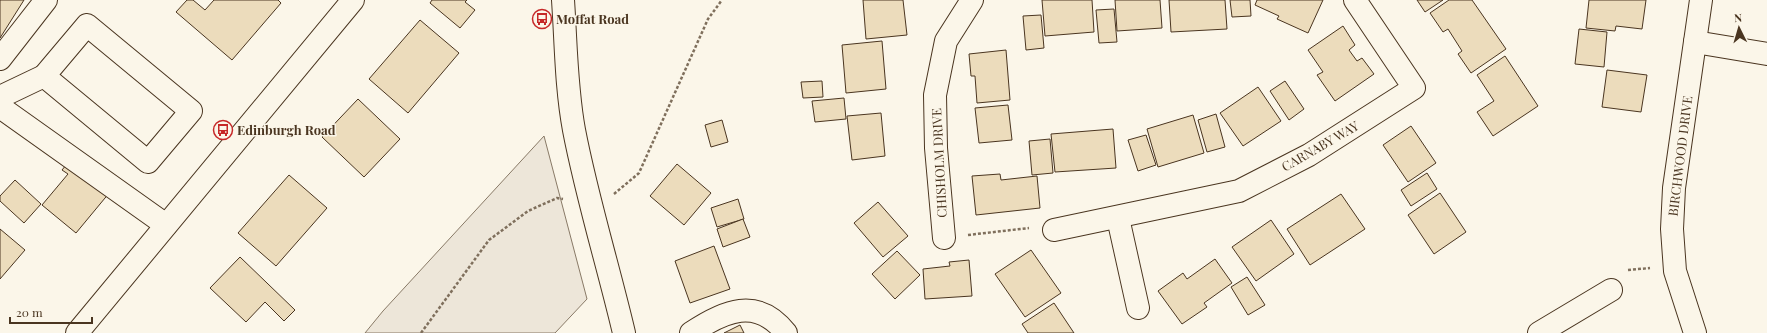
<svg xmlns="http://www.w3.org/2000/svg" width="1767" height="333" font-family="'Playfair Display',serif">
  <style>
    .green { fill: #ede6d9; stroke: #887966 }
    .building { fill: #ecdcbc; stroke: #4a3520 }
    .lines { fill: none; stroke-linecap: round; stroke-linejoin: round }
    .minor-casing { stroke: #4a3520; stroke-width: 24 }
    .major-casing { stroke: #4a3520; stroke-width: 24 }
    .path { stroke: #7f6f5c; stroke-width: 2.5; stroke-dasharray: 3 2; stroke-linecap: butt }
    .minor { stroke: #fbf6e9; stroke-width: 22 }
    .major { stroke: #fbf6e9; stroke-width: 22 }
    .labels { text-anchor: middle; stroke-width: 3; stroke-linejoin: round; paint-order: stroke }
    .poi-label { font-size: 13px; font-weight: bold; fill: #4a3520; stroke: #fbf6e9; text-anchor: start }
    .street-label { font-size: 13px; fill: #4a3520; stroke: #fbf6e9 }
  </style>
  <rect width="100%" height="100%" fill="#fbf6e9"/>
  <!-- green -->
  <polygon class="green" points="544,136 587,299 555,333 365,333 383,311"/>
  <!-- building -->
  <g class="building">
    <polygon points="0,0 24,0 0,38"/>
    <polygon points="187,0 193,0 205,10 214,0 278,0 281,3 232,60 176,12"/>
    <polygon points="432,0 467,0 465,2 475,10 460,28 430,3"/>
    <polygon points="863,0 903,0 907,35 866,39"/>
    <polygon points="1042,0 1092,0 1094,32 1045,36"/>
    <polygon points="1115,0 1160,0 1162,28 1117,31"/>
    <polygon points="1169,0 1225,0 1227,29 1171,32"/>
    <polygon points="1230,0 1250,0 1251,16 1232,17"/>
    <polygon points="1257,0 1323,0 1308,33 1277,19 1279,16 1255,5"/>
    <polygon points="1417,0 1443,0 1425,12"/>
    <polygon points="1449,0 1472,0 1506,49 1471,73 1458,54 1462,51 1448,29 1443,32 1430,13"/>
    <polygon points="1589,0 1646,0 1642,29 1616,26 1615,31 1586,28"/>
    <polygon points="1114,9 1117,42 1099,43 1096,10"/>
    <polygon points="1041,15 1044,48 1026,50 1023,16"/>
    <polygon points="420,20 459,53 408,113 369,79"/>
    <polygon points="1343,26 1355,45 1349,50 1357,61 1362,58 1374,74 1335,101 1317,75 1323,72 1308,50"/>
    <polygon points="1579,29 1607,32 1604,67 1575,64"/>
    <polygon points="882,41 886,89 846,93 842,45"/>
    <polygon points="1006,50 1010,100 977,103 975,76 971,76 969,54"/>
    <polygon points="1505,56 1538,106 1493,136 1477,112 1494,101 1477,75"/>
    <polygon points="1607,70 1647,75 1641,112 1602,107"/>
    <polygon points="822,81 823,97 803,98 801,82"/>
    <polygon points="1285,81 1304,109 1289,120 1270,91"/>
    <polygon points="1258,87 1281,121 1243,146 1220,113"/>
    <polygon points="844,98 846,119 815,122 812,101"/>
    <polygon points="358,99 400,139 364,177 322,137"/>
    <polygon points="1008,105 1012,140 979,143 975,108"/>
    <polygon points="881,113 885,156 852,160 847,116"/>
    <polygon points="1216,114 1225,147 1207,152 1198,120"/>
    <polygon points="1193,115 1204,153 1158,167 1147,129"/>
    <polygon points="722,120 728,142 711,147 705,125"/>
    <polygon points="1411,126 1436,163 1408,182 1383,145"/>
    <polygon points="1113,129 1116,168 1055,172 1051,134"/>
    <polygon points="1146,135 1156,165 1138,171 1128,140"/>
    <polygon points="1050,139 1053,173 1032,175 1029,141"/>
    <polygon points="71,159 110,192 76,233 42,205 68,174 62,170"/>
    <polygon points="677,164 711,193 684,225 650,196"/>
    <polygon points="1427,173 1437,189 1411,206 1401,190"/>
    <polygon points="1000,174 1001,180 1037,176 1040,208 976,215 972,176"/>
    <polygon points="289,175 327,208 276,266 238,233"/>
    <polygon points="15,180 41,204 24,223 0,201 0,196"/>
    <polygon points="1440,193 1466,232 1434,254 1408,215"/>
    <polygon points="1341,194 1365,229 1310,265 1287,229"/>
    <polygon points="738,199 744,219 717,227 711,208"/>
    <polygon points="878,202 908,236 883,257 854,223"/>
    <polygon points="743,219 750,237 723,247 717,229"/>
    <polygon points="1271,220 1294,254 1256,281 1232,247"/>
    <polygon points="0,229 25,250 0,279"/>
    <polygon points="714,246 730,289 690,303 675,261"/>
    <polygon points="1031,250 1061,293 1025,317 995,274"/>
    <polygon points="897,251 920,275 895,299 872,274"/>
    <polygon points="240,257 295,310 284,321 265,302 246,322 210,288"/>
    <polygon points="1215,259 1232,283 1204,303 1207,307 1182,324 1158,291 1183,273 1187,279"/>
    <polygon points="969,260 972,296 925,299 923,269 950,266 949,262"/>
    <polygon points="1247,277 1265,305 1248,315 1231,287"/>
    <polygon points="1054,303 1074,333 1028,333 1022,324"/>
    <polygon points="740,325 744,333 724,333"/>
  </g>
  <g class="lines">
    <defs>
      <g id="minor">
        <path d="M563 0C566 43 566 87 574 130 587 198 608 265 624 333"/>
        <polygon points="87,25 191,111 148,162 44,76"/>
        <polyline points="1695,42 1767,54"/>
        <polyline points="0,59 46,0"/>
        <polyline points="0,97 44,76"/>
        <polyline points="0,107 166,225"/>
        <polyline points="1118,218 1138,308"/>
        <polyline points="1054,230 1239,191 1309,155 1414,88 1355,0"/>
        <polyline points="944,238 936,148 935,95 946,41 972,0"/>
        <path d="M691 333C724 311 757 296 786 333"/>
        <polyline points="1539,333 1611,290"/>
        <polyline points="1695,333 1675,271 1672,229 1674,188 1701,0"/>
      </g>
      <polyline id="major" points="77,333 353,0"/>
    </defs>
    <!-- minor casing -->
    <use href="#minor" class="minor-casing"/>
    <!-- major casing -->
    <use href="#major" class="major-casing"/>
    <!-- path -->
    <g class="path">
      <polyline points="614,194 639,173 708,19 722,0"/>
      <polyline points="968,235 1029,228"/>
      <polyline points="1628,270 1650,268"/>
      <polyline points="421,333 489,240 528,211 557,198 563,199"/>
    </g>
    <!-- minor -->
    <use href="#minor" class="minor"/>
    <!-- major -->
    <use href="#major" class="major"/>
  </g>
  <!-- icons -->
  <defs>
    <symbol id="bus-ring" viewBox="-11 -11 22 22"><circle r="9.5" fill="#fbf6e9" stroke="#c62828" stroke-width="1.5"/><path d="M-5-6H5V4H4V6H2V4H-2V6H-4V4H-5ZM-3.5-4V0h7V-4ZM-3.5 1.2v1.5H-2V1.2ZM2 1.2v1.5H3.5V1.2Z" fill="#c62828"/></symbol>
  </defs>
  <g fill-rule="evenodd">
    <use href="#bus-ring" x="531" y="8" width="22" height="22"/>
    <use href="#bus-ring" x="212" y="119" width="22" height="22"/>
  </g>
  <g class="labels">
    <!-- poi labels -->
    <g class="poi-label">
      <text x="556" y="24">Moffat Road</text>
      <text x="237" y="135">Edinburgh Road</text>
    </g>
    <!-- street labels -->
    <g class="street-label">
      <text transform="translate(1320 146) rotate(-30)" y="5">CARNABY WAY</text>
      <text transform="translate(1680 156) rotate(-83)" y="5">BIRCHWOOD DRIVE</text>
      <text transform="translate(939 163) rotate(-93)" y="5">CHISHOLM DRIVE</text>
    </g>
  </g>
  <!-- north arrow -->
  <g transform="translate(1739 28) rotate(355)" stroke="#fbf6e9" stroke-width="3" paint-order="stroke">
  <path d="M0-3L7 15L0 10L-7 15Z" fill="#4a3520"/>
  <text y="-6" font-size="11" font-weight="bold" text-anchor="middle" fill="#4a3520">N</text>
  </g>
  <!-- scale -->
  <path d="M10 317v6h82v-6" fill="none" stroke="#4a3520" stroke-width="2"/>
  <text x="16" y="317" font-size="12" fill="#4a3520" stroke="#fbf6e9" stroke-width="3" paint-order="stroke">20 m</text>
</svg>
